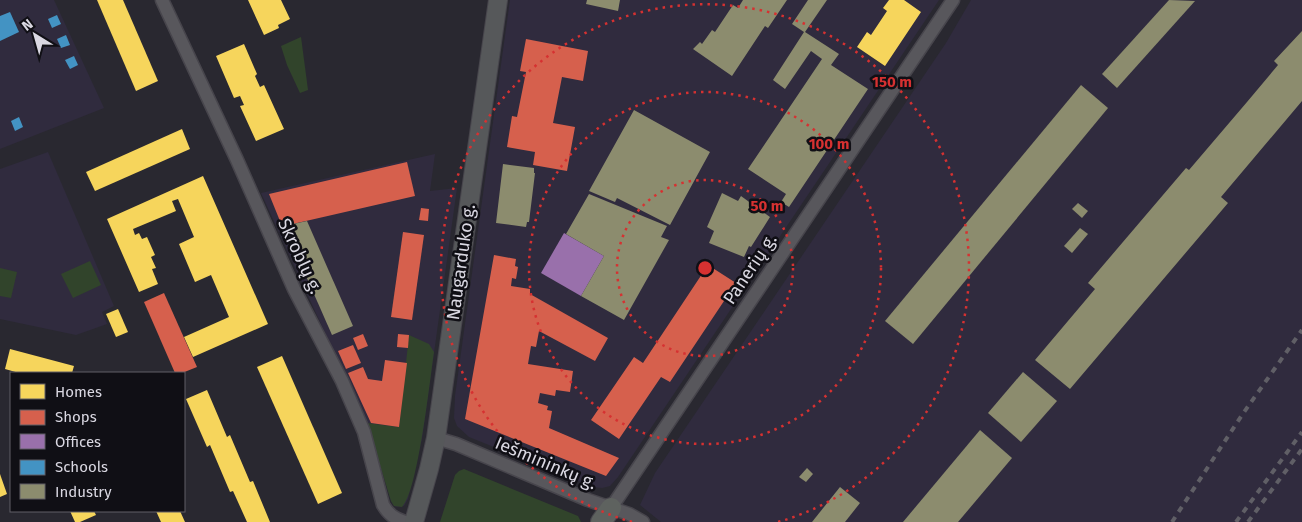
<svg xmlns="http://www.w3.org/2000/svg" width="1302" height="522" font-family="'Fira Sans',sans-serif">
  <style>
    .built { fill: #302b3e }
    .green { fill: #31442b }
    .homes { fill: #f6d55c }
    .shops { fill: #d6604d }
    .offices { fill: #9970ab }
    .schools { fill: #4393c3 }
    .industry { fill: #8c8c6e }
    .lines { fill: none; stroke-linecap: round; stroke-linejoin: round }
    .minor-casing { stroke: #47454c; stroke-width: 15 }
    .secondary-casing { stroke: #47454c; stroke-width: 20 }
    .trunk-casing { stroke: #47454c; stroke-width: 22 }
    .minor { stroke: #58575c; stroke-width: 12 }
    .secondary { stroke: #56585a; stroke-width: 18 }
    .trunk { stroke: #5e625f; stroke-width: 20 }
    .rail { stroke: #605f66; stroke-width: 4; stroke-dasharray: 6 6; stroke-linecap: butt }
    .ring { fill: none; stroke: #d63131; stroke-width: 2.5; stroke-dasharray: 2.5 5 }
    .labels { text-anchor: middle; stroke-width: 5; stroke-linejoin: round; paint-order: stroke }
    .street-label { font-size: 18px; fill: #dad8e2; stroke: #100f15 }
    .centre { fill: #d63131; stroke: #100f15; stroke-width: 2.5 }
    .ring-label { font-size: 15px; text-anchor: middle; font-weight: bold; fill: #d63131; stroke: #100f15; stroke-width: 5; stroke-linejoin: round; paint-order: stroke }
  </style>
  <rect width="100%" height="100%" fill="#292830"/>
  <!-- built -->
  <g class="built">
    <polygon points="0,0 54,0 104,108 0,149"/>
    <polygon points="510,0 939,0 618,477 610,486 602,488 593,487 469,437 457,426 454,418 455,396"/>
    <polygon points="971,0 1302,0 1302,522 661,522 640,505 655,473 946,43"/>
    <polygon points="48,152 114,306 102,312 107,324 76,335 0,319 0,169"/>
    <polygon points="435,154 430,191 457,188 422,439 408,499 404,506 397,507 394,506 391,501 369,429 261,193"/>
  </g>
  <!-- green -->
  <g class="green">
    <polygon points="301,37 308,90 300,93 287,65 281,46"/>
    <polygon points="90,261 101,285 73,298 61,274"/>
    <polygon points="0,268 17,272 11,298 0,296"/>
    <path d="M409 335 429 344 434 352C430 379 418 492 402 507L394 506 391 501 367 423 399 427Z"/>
    <polygon points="464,469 578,516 581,522 440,522 455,475 459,471"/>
  </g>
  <!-- homes -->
  <g class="homes">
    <polygon points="97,0 123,0 158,81 136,91"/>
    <polygon points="248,0 281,0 290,19 278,25 279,28 264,35"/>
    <polygon points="889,0 904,0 921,12 885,66 857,47 867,32 871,35 887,11 883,8"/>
    <polygon points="244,44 257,74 255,76 260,87 264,85 284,129 256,141 240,106 244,105 240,96 234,98 216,56"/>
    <polygon points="182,129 190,149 95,191 86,172"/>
    <polygon points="203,176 268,324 193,357 184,337 229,317 211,275 195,282 179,244 194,237 178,199 172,201 176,211 133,229 135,235 139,233 142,239 147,237 155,255 151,257 156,268 152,269 158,284 139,292 107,219"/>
    <polygon points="118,309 128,332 116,337 106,314"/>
    <polygon points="10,349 74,366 72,373 19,373 5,369"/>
    <polygon points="282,356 342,493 318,504 257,367"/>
    <polygon points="207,390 227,437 230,435 250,482 253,481 270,522 247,522 233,491 230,492 210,445 207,447 186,399"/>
    <polygon points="0,474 7,494 0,497"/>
    <polygon points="70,511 94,511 96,515 80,522 75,522"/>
    <polygon points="156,511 180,511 185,522 161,522"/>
  </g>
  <!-- shops -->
  <g class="shops">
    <polygon points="526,39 588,51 583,81 562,77 553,123 575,127 567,171 533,165 535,152 507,147 512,116 517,117 526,72 520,71"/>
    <polygon points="407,162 415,196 284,226 282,226 269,194"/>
    <polygon points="421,208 429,209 428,221 419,220"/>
    <polygon points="403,232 424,235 412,320 391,317"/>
    <polygon points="494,255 516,259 515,266 518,267 516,279 512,278 511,286 530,289 530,294 608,338 595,361 539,331 536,347 531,346 528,364 573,371 570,392 556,390 555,396 540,393 538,403 548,406 547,410 552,411 549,428 619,458 606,476 465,419"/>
    <polygon points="708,265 736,283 670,382 661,377 619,439 591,420 634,357 643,363"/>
    <polygon points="164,293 197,367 182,373 175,373 144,302"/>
    <polygon points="363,334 368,346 358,350 353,338"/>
    <polygon points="398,334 409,335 408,348 397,347"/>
    <polygon points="353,345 361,363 346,369 338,351"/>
    <polygon points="385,360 407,363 399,427 371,423 348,373 363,367 368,379 382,381"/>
  </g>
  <!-- offices -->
  <polygon class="offices" points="564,233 604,256 581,296 541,273"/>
  <!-- schools -->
  <g class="schools">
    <polygon points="10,12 19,32 0,41 0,16"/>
    <polygon points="57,15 61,24 52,28 48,19"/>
    <polygon points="66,35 70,45 61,48 57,39"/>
    <polygon points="74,56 78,65 70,69 65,60"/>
    <polygon points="19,117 23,127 15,131 11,121"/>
  </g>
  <!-- industry -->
  <g class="industry">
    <polygon points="587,0 620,0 618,11 586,4"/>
    <polygon points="743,0 787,0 768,28 765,26 732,76 693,49 700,42 702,44 712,30 715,32 733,5 738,8"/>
    <polygon points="808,0 827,0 805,32 839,54 831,65 868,89 789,207 781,202 786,194 748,169 822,59 811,51 785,89 773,80 804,32 792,24"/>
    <polygon points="1169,0 1195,1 1117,88 1102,74"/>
    <polygon points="1302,31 1302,101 1221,197 1228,203 1070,389 1035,360 1095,289 1088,283 1186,168 1189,170 1247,102 1278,65 1274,61"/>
    <polygon points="1081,85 1108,108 913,344 885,321"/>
    <polygon points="634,110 710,152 670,225 617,198 615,202 589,191"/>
    <polygon points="503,164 534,168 534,173 535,173 529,222 527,222 526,227 496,223"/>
    <polygon points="722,193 738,201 741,196 770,217 751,247 749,246 744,257 709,243 714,231 707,227"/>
    <polygon points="589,194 667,226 661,237 669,240 624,320 581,296 604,256 566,234"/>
    <polygon points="1078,203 1088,211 1082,218 1072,209"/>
    <polygon points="307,221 353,326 332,335 284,226"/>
    <polygon points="1080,228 1088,234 1072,253 1064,246"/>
    <polygon points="1023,372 1057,401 1021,442 988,413"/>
    <polygon points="980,430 1012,458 958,522 903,522"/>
    <polygon points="807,468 813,474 806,482 799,477"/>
    <polygon points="840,487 860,503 845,522 812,522"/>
  </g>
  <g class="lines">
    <defs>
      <g id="minor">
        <path d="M162 0 237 160 294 289 342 381 364 432 383 505C389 515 394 518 405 522"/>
        <polyline points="436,438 456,444 588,500 629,514 643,522"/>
        <polyline points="611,508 953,0"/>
      </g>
      <polyline id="secondary" points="414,522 429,469 436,438 498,0"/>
      <polyline id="trunk" points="601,522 611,508"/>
    </defs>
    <!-- minor casing -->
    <use href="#minor" class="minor-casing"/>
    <!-- secondary casing -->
    <use href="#secondary" class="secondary-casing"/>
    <!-- trunk casing -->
    <use href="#trunk" class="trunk-casing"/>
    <!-- minor -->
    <use href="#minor" class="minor"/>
    <!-- secondary -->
    <use href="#secondary" class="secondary"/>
    <!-- trunk -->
    <use href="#trunk" class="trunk"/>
    <!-- rail -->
    <g class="rail">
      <polyline points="1172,522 1242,415 1302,330"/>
      <polyline points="1236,522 1302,432"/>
      <polyline points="1248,522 1302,449"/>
    </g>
  </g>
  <!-- distance rings -->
  <g class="ring">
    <circle cx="705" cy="268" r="88"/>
    <circle cx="705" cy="268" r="176"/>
    <path d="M632 522A264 264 0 1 1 778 522"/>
  </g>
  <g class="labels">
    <!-- street labels -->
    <g class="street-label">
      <text transform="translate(300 256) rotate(65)" y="6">Skroblų g.</text>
      <text transform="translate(461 262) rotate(-82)" y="6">Naugarduko g.</text>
      <text transform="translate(750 269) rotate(-56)" y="6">Panerių g.</text>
      <text transform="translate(546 463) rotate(23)" y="6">Iešmininkų g.</text>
    </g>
  </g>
  <circle cx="705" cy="268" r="8" class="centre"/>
  <g class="ring-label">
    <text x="892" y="87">150 m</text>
    <text x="829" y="149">100 m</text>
    <text x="767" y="211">50 m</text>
  </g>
  <!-- legend -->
  <rect x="10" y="372" width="175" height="140" fill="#100f15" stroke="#615f67"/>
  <rect x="20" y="384" width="25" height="15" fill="#f6d55c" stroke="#615f67"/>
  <text x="55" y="397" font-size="15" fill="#dad8e2">Homes</text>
  <rect x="20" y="410" width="25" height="15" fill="#d6604d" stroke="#615f67"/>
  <text x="55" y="422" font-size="15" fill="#dad8e2">Shops</text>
  <rect x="20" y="434" width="25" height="15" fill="#9970ab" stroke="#615f67"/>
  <text x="55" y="447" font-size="15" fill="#dad8e2">Offices</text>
  <rect x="20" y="460" width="25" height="15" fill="#4393c3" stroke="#615f67"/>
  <text x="55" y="472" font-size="15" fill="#dad8e2">Schools</text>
  <rect x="20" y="484" width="25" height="15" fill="#8c8c6e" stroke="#615f67"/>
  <text x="55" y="497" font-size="15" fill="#dad8e2">Industry</text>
  <!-- north arrow -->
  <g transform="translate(35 35) rotate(323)" stroke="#100f15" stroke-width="4" paint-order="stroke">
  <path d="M0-4L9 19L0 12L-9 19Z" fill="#dad8e2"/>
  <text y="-8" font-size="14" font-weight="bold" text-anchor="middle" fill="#dad8e2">N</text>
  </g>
</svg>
